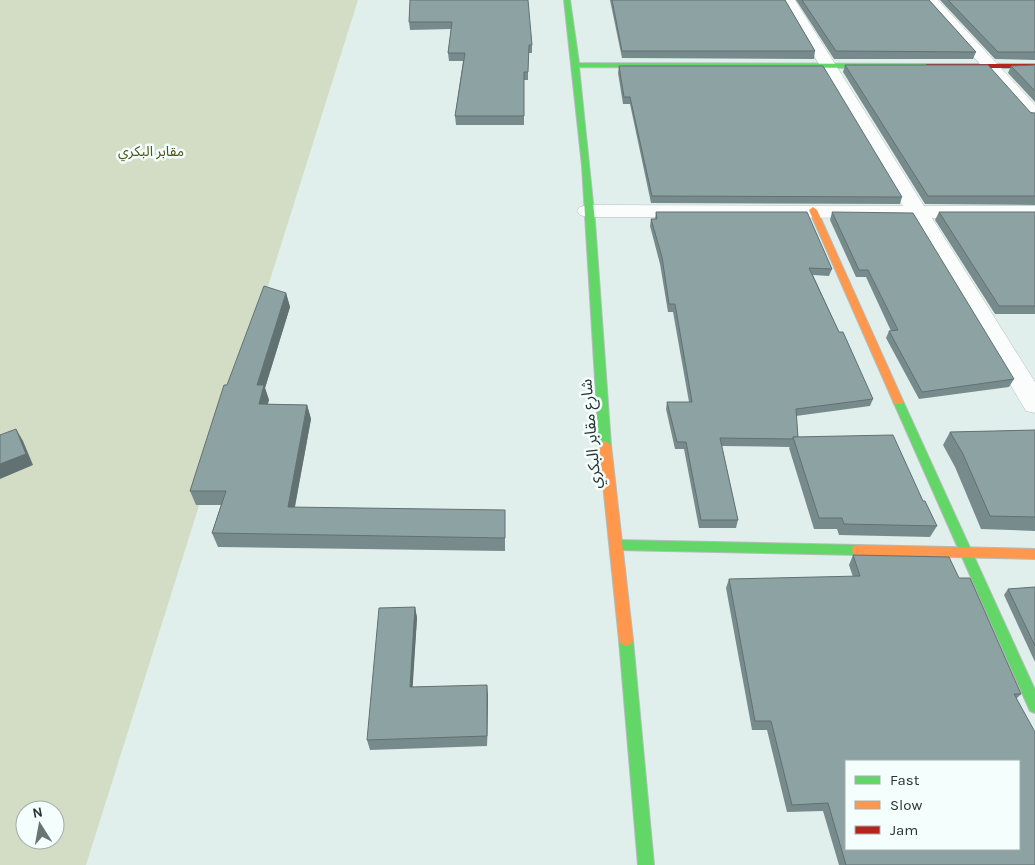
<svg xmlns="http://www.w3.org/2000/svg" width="1035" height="865" font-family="Karla,'Noto Sans Arabic',sans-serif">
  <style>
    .green { fill: #d3dcc4; fill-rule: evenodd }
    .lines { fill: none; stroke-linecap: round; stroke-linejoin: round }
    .street-casing { stroke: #b3bebb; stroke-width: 1 }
    .fast-casing { stroke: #b3bebb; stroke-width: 2 }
    .slow-casing { stroke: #b3bebb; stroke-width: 2 }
    .jam-casing { stroke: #b3bebb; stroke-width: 2 }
    .street { fill: #fafdfc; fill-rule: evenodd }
    .fast { fill: #63d668; fill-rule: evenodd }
    .slow { fill: #ff974d; fill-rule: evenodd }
    .jam { fill: #b3261e; fill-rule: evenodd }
    .wall { fill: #788b8c }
    .shaded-wall { fill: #627172 }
    .building { fill: #8ca2a3; stroke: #627172; fill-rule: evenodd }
    .labels { text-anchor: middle; stroke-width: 5; stroke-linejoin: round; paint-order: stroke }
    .far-park-label { font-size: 14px; fill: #50540f; stroke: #f4fefc }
    .street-label { font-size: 16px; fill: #293331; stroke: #f4fefc }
  </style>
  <rect width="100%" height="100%" fill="#e1efec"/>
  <!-- green -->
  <path class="green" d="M0 0H358L86 865H0ZM25 810H55V840H25Z"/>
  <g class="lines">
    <defs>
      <g id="street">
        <polygon points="781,0 795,0 924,206 1035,206 1035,218 932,218 1035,382 1035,413 1026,411 911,218 587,217 580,215 577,211 580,207 587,205 903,206"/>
        <polygon points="923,0 938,0 1035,105 1035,120 1029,119"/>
      </g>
      <g id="fast">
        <polygon points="564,0 570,0 579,63 927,64 930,66 927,68 579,67 595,222 611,445 605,449 599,445 582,166"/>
        <polygon points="898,397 903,401 1035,690 1035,713 1030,711 893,401"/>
        <polygon points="617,540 858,545 863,546 864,550 863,554 858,555 617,550 613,549 611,545 613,541"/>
        <polygon points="626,634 631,636 633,640 654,865 638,865 619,640 621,636"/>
      </g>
      <g id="slow">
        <polygon points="813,207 817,210 903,401 902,404 894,404 893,401 809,210"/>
        <polygon points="605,441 611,445 633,640 631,644 626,646 621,644 619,640 599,445"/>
        <polygon points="858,545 1035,549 1035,559 858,555 853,554 852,550 853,546"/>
      </g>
      <polygon id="jam" points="1035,64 1035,68 927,68 924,66 927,64"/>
    </defs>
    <!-- street casing -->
    <use href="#street" class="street-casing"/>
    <!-- fast casing -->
    <use href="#fast" class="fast-casing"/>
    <!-- slow casing -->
    <use href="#slow" class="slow-casing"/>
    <!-- jam casing -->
    <use href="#jam" class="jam-casing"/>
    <!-- street -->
    <use href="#street" class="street"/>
    <!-- fast -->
    <use href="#fast" class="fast"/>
    <!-- slow -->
    <use href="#slow" class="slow"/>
    <!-- jam -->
    <use href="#jam" class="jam"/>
  </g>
  <!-- wall -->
  <g class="wall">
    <polygon points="410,0 532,45 532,53 528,53 528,80 524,80 524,125 456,125 455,116 463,61 449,61 448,53 451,29 410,30 409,22"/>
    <polygon points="610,0 785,0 815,51 814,59 622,58"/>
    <polygon points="796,0 929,0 976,52 973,59 834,59"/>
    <polygon points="940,0 1035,0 1035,60 995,59"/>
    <polygon points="845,65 1035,113 1035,205 925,204 843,72"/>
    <polygon points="1035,65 1035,102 1008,73 1011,66"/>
    <polygon points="619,66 902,197 900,204 651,203 630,104 623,104 618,73"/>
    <polygon points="656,212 832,269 829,276 813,275 839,332 873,399 870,406 796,416 798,437 923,501 937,526 930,537 839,535 837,529 814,529 789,448 790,447 722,446 738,520 736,528 699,528 684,449 675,449 666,409 667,402 689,402 673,312 668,312 660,264 650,226 651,219 655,219"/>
    <polygon points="832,212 1014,379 1009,387 919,399 886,338 889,331 891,331 866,277 856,277 830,220"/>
    <polygon points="939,212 1035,212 1035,314 995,314 935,220"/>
    <polygon points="286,293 290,307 265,388 269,400 267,404 307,405 311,419 295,507 505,524 505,551 218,547 212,533 221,505 196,505 190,491"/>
    <polygon points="1035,430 1035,531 981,529 955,467 943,445 950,432"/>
    <polygon points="853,555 959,578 1021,694 1016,699 1035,865 839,865 823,811 787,812 767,730 752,730 726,588 729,579 853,577 849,565"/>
    <polygon points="1035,587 1035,662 1004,595 1008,589"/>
    <polygon points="415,607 417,618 412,687 488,695 487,746 370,750 367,740"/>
  </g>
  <!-- shaded-wall -->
  <g class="shaded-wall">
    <polygon points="286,293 290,307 265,388 269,400 264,418 259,404 257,385"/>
    <polygon points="307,405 311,419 292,521 288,507"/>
    <polygon points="16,429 23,441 33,465 0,479 0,464"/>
    <polygon points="415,607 417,618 412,698 410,687"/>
    <polygon points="487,685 488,695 487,746"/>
  </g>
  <!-- building -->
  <g class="building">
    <polygon points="410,0 528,0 532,45 529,45 528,72 524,72 524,116 455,116 465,53 448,53 452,22 409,22"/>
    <polygon points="612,0 785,0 815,51 622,51"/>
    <polygon points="802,0 929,0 976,52 836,51"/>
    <polygon points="948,0 1035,0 1035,52 998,52"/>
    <polygon points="845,65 988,65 1031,113 1035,113 1035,196 928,196"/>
    <polygon points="1035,65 1035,91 1011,66"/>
    <polygon points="619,66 823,66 902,197 652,196 630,97 624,97"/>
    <polygon points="656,212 807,212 832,269 809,268 839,332 843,332 873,399 796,409 798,437 793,437 793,439 720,438 738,520 701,520 686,442 677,442 667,402 692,402 675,304 669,304 662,257 651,219 657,219"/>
    <polygon points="832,212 913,213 1014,379 922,392 889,331 898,330 868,270 859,270"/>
    <polygon points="939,212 1035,212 1035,306 999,306"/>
    <polygon points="264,286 286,293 257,385 264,385 259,404 307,405 288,507 505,510 505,538 212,533 226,491 190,491 224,385 227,385"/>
    <polygon points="16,429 26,454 0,464 0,435"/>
    <polygon points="1035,430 1035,517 990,516 963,454 950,432"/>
    <polygon points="893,435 923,501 925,501 937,526 844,524 842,518 819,518 793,437"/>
    <path d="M853 555 949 557 959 578H970L1021 694H1014L1035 732V865H846L828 803 792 805 771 721H755L729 579 860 576ZM846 761H1019V849H846Z"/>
    <polygon points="1035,587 1035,646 1008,589"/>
    <polygon points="415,607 410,687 487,685 487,736 367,740 379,608"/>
  </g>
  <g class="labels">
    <!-- far-park labels -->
    <g class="far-park-label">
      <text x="151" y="156">مقابر البكري</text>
    </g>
    <!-- street labels -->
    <g class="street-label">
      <text transform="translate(590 434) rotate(-95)" y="6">شارع مقابر البكري</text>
    </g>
  </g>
  <!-- legend -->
  <rect x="845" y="760" width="175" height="90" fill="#f4fefc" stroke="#a3adab"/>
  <rect x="855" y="776" width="25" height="8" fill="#63d668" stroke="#a3adab"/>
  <text x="890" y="785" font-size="15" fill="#293331">Fast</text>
  <rect x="855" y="801" width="25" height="8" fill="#ff974d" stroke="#a3adab"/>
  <text x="890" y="810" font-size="15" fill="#293331">Slow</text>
  <rect x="855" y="826" width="25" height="8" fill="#b3261e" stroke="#a3adab"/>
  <text x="890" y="835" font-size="15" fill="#293331">Jam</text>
  <!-- north arrow -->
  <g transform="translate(40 825) rotate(349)"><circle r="24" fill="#f4fefc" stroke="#a3adab"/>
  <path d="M0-4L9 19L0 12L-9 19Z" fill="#697572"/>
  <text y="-8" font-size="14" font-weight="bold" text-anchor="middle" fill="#293331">N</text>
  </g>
</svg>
